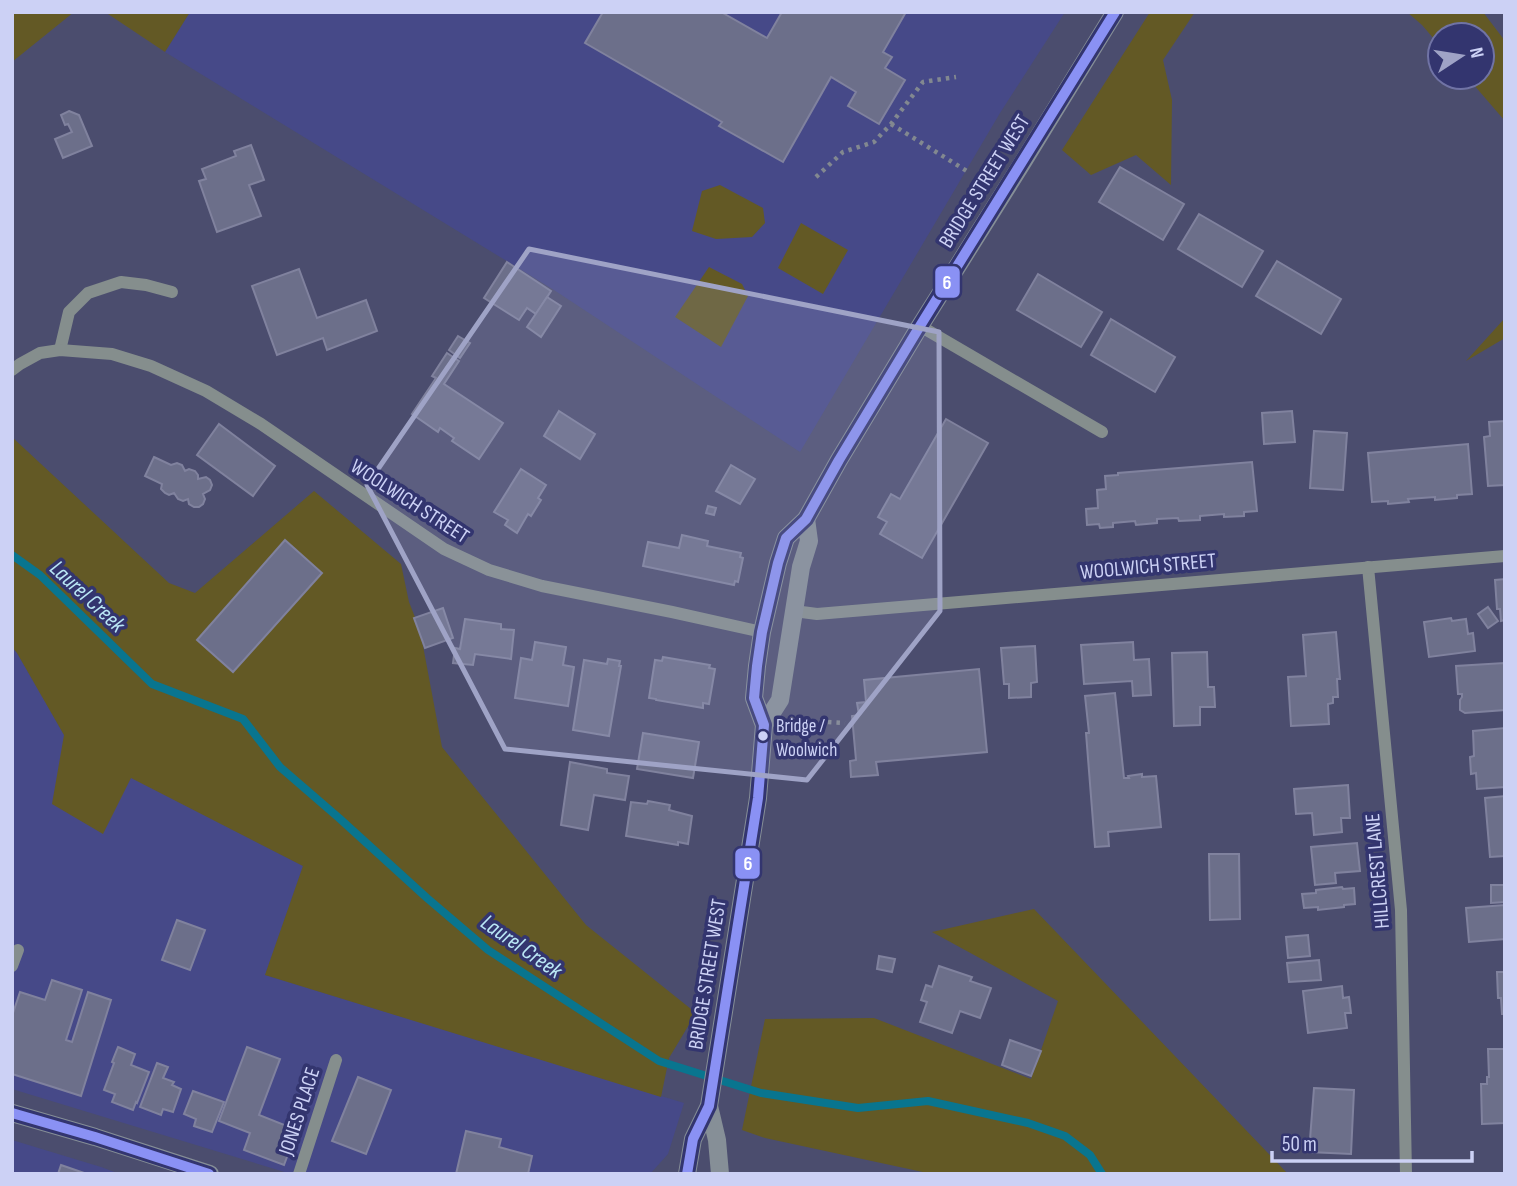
<svg xmlns="http://www.w3.org/2000/svg" width="1517" height="1186" font-family="'Sofia Sans Condensed',sans-serif">
  <style>
    .built { fill: #464988 }
    .green { fill: #635925 }
    .lines { fill: none; stroke-linecap: round; stroke-linejoin: round }
    .stream { stroke: #09758f; stroke-width: 8 }
    .building { fill: #6c6f8a; stroke: #80829e; stroke-width: 2 }
    .path { stroke: #828890; stroke-width: 4.5; stroke-dasharray: 3.5 5; stroke-linecap: butt }
    .minor { stroke: #858e8d; stroke-width: 12 }
    .major { stroke: #868f97; stroke-width: 18 }
    .bus-1-casing { stroke: #33356f; stroke-width: 16 }
    .bus-1 { stroke: #8a91f4; stroke-width: 10 }
    .marked { fill: #9fa3c6; fill-opacity: 0.2; stroke: #9fa3c6; stroke-width: 5; stroke-linejoin: round }
    .bus-dot { fill: #ccd1f5; stroke: #33356f; stroke-width: 2.5 }
    .labels { text-anchor: middle; stroke-width: 7; stroke-linejoin: round; paint-order: stroke }
    .bus-label { font-size: 19px; fill: #ccd1f5; stroke: #33356f; text-anchor: start }
    .street-label { font-size: 21px; fill: #ccd1f5; stroke: #33356f }
    .water-label { font-size: 23px; font-style: italic; fill: #bae7f5; stroke: #33356f }
    .line-badge { stroke: #33356f; stroke-width: 2.5 }
    .badge-label { font-size: 19px; text-anchor: middle; font-weight: bold; fill: #fff }
  </style>
  <rect width="100%" height="100%" fill="#4b4d6e"/>
  <!-- built -->
  <g class="built">
    <polygon points="190,12 1065,12 1000,113 800,452 554,290 165,52"/>
    <polygon points="12,647 17,653 64,735 131,777 303,866 265,975 684,1103 668,1154 650,1174 291,1174 12,1089"/>
    <polygon points="12,1140 101,1167 120,1174 12,1174"/>
  </g>
  <!-- green -->
  <g class="green">
    <polygon points="12,12 74,12 12,62"/>
    <polygon points="105,12 190,12 165,52"/>
    <polygon points="1150,12 1195,12 1163,60 1172,100 1171,185 1136,155 1091,175 1062,150"/>
    <polygon points="1407,12 1483,12 1505,41 1505,121 1467,77 1482,77 1482,35 1440,35 1440,46 1422,25"/>
    <polygon points="720,185 763,208 765,223 752,237 716,239 692,231 702,191"/>
    <polygon points="801,223 848,250 823,294 778,268"/>
    <polygon points="709,267 742,284 748,296 721,347 675,317"/>
    <polygon points="1505,318 1505,338 1466,361"/>
    <polygon points="12,437 169,583 195,593 314,491 401,564 409,602 420,630 442,747 586,925 696,1013 669,1058 661,1097 265,975 303,866 131,778 103,834 52,804 64,735 17,653 12,647"/>
    <polygon points="1034,909 1288,1174 932,1174 765,1138 742,1130 765,1019 874,1018 1031,1079 1058,1001 932,932"/>
  </g>
  <g class="lines">
    <!-- stream -->
    <polyline class="stream" points="12,555 40,575 152,684 243,719 280,767 339,818 427,898 488,950 659,1061 761,1093 858,1108 928,1101 1028,1123 1065,1136 1090,1155 1102,1174"/>
  </g>
  <!-- building -->
  <g class="building">
    <polygon points="603,12 721,12 767,38 782,12 906,12 883,52 892,57 885,68 905,80 879,124 848,106 856,92 831,77 783,162 719,126 722,122 585,43"/>
    <polygon points="69,111 79,115 92,146 63,158 55,139 72,132 68,124 65,125 61,115"/>
    <polygon points="251,145 264,180 249,185 261,216 217,232 199,181 206,179 202,169 236,156 234,151"/>
    <polygon points="1120,167 1184,204 1163,240 1099,202"/>
    <polygon points="1199,214 1263,251 1242,287 1178,249"/>
    <polygon points="1277,261 1341,299 1321,334 1256,296"/>
    <polygon points="507,262 551,291 536,314 527,308 519,320 484,298"/>
    <polygon points="299,269 317,318 366,300 377,331 327,350 323,338 277,355 252,286"/>
    <polygon points="1038,274 1102,312 1081,347 1017,310"/>
    <polygon points="547,297 561,306 541,337 527,327"/>
    <polygon points="1111,319 1175,357 1155,392 1091,355"/>
    <polygon points="458,336 470,343 460,358 449,350"/>
    <polygon points="447,353 459,361 444,384 503,423 479,459 452,441 454,438 440,428 438,432 412,414 436,378 432,376"/>
    <polygon points="559,411 595,434 580,459 544,436"/>
    <polygon points="1292,411 1295,442 1264,444 1262,413"/>
    <polygon points="946,419 988,443 922,558 880,534 887,522 878,517 891,494 900,499"/>
    <polygon points="1505,421 1505,485 1488,486 1484,437 1490,436 1489,422"/>
    <polygon points="219,424 275,466 253,496 197,455"/>
    <polygon points="1314,431 1347,433 1343,490 1310,488"/>
    <polygon points="1468,444 1472,494 1457,495 1457,498 1435,500 1435,497 1408,499 1409,502 1388,504 1388,501 1372,502 1368,453"/>
    <polygon points="154,457 171,465 177,463 182,465 185,471 189,469 195,471 198,475 198,479 206,477 210,480 212,485 210,490 203,494 205,499 203,504 199,507 194,507 189,504 188,499 183,501 178,499 174,493 169,495 165,493 161,489 162,484 145,476"/>
    <polygon points="1252,462 1257,511 1244,512 1244,516 1224,517 1224,514 1200,516 1200,520 1179,521 1178,518 1157,519 1157,523 1136,525 1135,521 1113,523 1113,527 1100,528 1099,524 1087,525 1086,509 1098,508 1097,490 1106,489 1105,476 1118,475 1118,473"/>
    <polygon points="731,465 755,479 740,504 716,491"/>
    <polygon points="521,469 546,485 538,498 541,500 531,516 528,514 517,533 505,525 508,520 494,512"/>
    <polygon points="708,506 716,508 714,515 706,513"/>
    <polygon points="682,535 708,541 707,546 741,553 740,557 743,558 738,582 735,581 734,585 643,566 648,542 679,548"/>
    <polygon points="285,540 322,573 233,672 197,640"/>
    <polygon points="1505,579 1505,620 1501,621 1500,609 1497,609 1495,580"/>
    <polygon points="1488,607 1498,621 1488,628 1478,614"/>
    <polygon points="443,608 453,638 425,648 414,618"/>
    <polygon points="1451,618 1452,621 1466,619 1468,634 1473,633 1475,651 1429,657 1424,622"/>
    <polygon points="465,619 501,624 501,629 514,630 511,659 475,654 473,665 453,663 455,648 460,649"/>
    <polygon points="1336,632 1340,679 1337,679 1338,697 1333,697 1333,703 1328,704 1329,724 1291,726 1288,677 1306,676 1303,635"/>
    <polygon points="535,642 566,647 563,665 574,667 568,706 515,698 521,658 532,660"/>
    <polygon points="1133,642 1134,660 1149,659 1151,695 1133,696 1132,681 1084,684 1081,645"/>
    <polygon points="1035,646 1037,682 1031,683 1031,697 1009,698 1009,684 1004,684 1001,648"/>
    <polygon points="1207,652 1208,687 1214,687 1215,707 1200,707 1200,725 1174,726 1172,653"/>
    <polygon points="663,657 710,665 709,668 715,669 709,704 703,703 703,708 656,700 656,699 649,698 655,660 662,661"/>
    <polygon points="608,659 620,661 619,666 621,666 609,736 573,730 584,660 607,664"/>
    <polygon points="1504,663 1505,710 1465,713 1460,710 1460,700 1462,697 1462,694 1458,694 1456,666"/>
    <polygon points="979,669 987,752 876,762 878,775 851,777 850,761 856,760 852,716 859,715 857,703 866,702 864,680"/>
    <polygon points="1115,693 1124,778 1129,778 1128,776 1142,774 1142,777 1156,776 1161,827 1108,832 1109,846 1095,847 1086,733 1089,733 1085,696"/>
    <polygon points="1505,728 1505,787 1477,789 1476,773 1471,774 1470,757 1474,756 1473,731"/>
    <polygon points="643,733 699,742 693,778 637,769"/>
    <polygon points="570,762 607,769 607,773 629,776 625,800 594,795 588,830 561,825"/>
    <polygon points="1348,785 1350,818 1341,818 1342,832 1314,835 1312,813 1296,814 1294,789"/>
    <polygon points="1505,796 1505,856 1490,857 1485,798"/>
    <polygon points="648,801 670,805 669,810 692,816 688,844 678,842 678,845 626,836 631,802 647,804"/>
    <polygon points="1357,843 1360,871 1335,873 1336,883 1315,885 1311,847"/>
    <polygon points="1209,854 1239,854 1240,919 1210,920"/>
    <polygon points="1491,885 1505,885 1505,902 1491,903"/>
    <polygon points="1342,887 1343,889 1354,888 1355,904 1344,905 1344,907 1318,910 1318,907 1304,908 1302,894 1316,893 1316,890"/>
    <polygon points="1505,905 1505,939 1469,942 1466,908"/>
    <polygon points="177,920 205,930 190,970 162,960"/>
    <polygon points="1308,935 1310,956 1288,958 1286,937"/>
    <polygon points="879,956 895,959 892,972 877,969"/>
    <polygon points="1319,960 1321,980 1289,982 1287,963"/>
    <polygon points="939,966 972,977 970,981 991,988 980,1018 960,1011 952,1033 920,1022 927,1002 921,1000 926,985 932,987"/>
    <polygon points="1497,972 1505,972 1505,1014 1502,1014 1501,998 1498,998"/>
    <polygon points="52,980 82,990 66,1040 72,1042 88,992 111,1000 81,1096 12,1074 12,1016 20,992 45,1000"/>
    <polygon points="1342,986 1343,998 1349,997 1351,1013 1345,1013 1347,1028 1308,1033 1303,991"/>
    <polygon points="1010,1040 1041,1051 1031,1076 1002,1065"/>
    <polygon points="118,1047 135,1054 131,1065 149,1072 137,1103 136,1102 133,1110 112,1102 115,1094 104,1090 114,1063 112,1062"/>
    <polygon points="247,1047 280,1059 259,1115 297,1130 284,1165 244,1150 250,1133 219,1121"/>
    <polygon points="1488,1049 1505,1049 1505,1123 1482,1124 1481,1084 1487,1084 1487,1077 1489,1077"/>
    <polygon points="157,1063 168,1067 163,1078 174,1082 172,1085 181,1089 173,1112 163,1109 161,1115 140,1107"/>
    <polygon points="358,1077 391,1090 366,1154 332,1141"/>
    <polygon points="1314,1088 1354,1090 1351,1154 1309,1152"/>
    <polygon points="193,1091 224,1102 212,1132 194,1126 196,1119 184,1114"/>
    <polygon points="466,1131 501,1139 499,1147 532,1156 528,1174 456,1174"/>
    <polygon points="61,1165 87,1174 58,1174"/>
  </g>
  <g class="lines">
    <!-- path -->
    <g class="path">
      <polyline points="891,124 970,173"/>
      <polyline points="816,177 843,152 874,142 891,124 923,82 956,77"/>
      <polyline points="794,720 845,723"/>
    </g>
    <!-- minor -->
    <g class="minor">
      <polyline points="920,326 1102,432"/>
      <polyline points="60,350 69,312 88,293 121,282 146,285 172,292"/>
      <polyline points="12,370 20,364 40,353 60,350 112,354 151,366 206,391 261,424 444,549 489,570 542,586 672,612 762,632"/>
      <polyline points="1368,567 1401,910 1406,1174"/>
      <polyline points="794,611 817,614 1505,556"/>
      <polyline points="12,966 18,950"/>
      <polyline points="299,1174 336,1060"/>
    </g>
    <!-- major -->
    <g class="major">
      <polyline points="764,725 780,700 801,567 809,541 806,519"/>
      <polyline points="709,1106 717,1140 720,1174"/>
      <polyline points="12,1113 95,1137 210,1174"/>
      <polyline points="687,1174 693,1139 709,1106 758,798 764,725 754,698 757,666 762,632 778,563 786,538 806,519 839,460 920,326 1023,162 1115,12"/>
    </g>
    <defs>
      <g id="bus-1">
        <polyline points="12,1113 95,1137 209,1174"/>
        <polyline points="687,1174 693,1139 709,1106 758,798 764,725 754,698 757,666 762,632 778,563 786,538 806,519 839,460 920,326 1115,12"/>
      </g>
    </defs>
    <!-- bus-1 casing -->
    <use href="#bus-1" class="bus-1-casing"/>
    <!-- bus-1 -->
    <use href="#bus-1" class="bus-1"/>
  </g>
  <!-- marked area -->
  <path class="marked" d="M529 249 939 332 940 611 807 780 505 749 367 485Z"/>
  <!-- markers -->
  <circle class="bus-dot" cx="763" cy="736" r="6"/>
  <g class="labels">
    <!-- bus labels -->
    <g class="bus-label">
      <text x="776" y="732">Bridge /<tspan x="776" dy="24">Woolwich</tspan></text>
    </g>
    <!-- street labels -->
    <g class="street-label">
      <text transform="translate(984 181) rotate(-58)" y="7">BRIDGE STREET WEST</text>
      <text transform="translate(410 501) rotate(33)" y="7">WOOLWICH STREET</text>
      <text transform="translate(1148 566) rotate(-5)" y="7">WOOLWICH STREET</text>
      <text transform="translate(1377 871) rotate(-95)" y="7">HILLCREST LANE</text>
      <text transform="translate(707 974) rotate(-81)" y="7">BRIDGE STREET WEST</text>
      <text transform="translate(299 1111) rotate(-72)" y="7">JONES PLACE</text>
    </g>
    <!-- water labels -->
    <g class="water-label">
      <text transform="translate(88 596) rotate(43)" y="8">Laurel Creek</text>
      <text transform="translate(522 946) rotate(35)" y="8">Laurel Creek</text>
    </g>
  </g>
  <g class="line-badge">
    <rect x="934" y="265" width="27" height="34" rx="7" fill="#8a91f4"/>
    <rect x="734" y="847" width="27" height="33" rx="7" fill="#8a91f4"/>
  </g>
  <g class="badge-label">
    <text x="947" y="289">6</text>
    <text x="748" y="870">6</text>
  </g>
  <!-- border -->
  <rect width="1517" height="1186" fill="none" stroke="#ccd1f5" stroke-width="28"/>
  <!-- north arrow -->
  <g transform="translate(1461 56) rotate(78)"><circle r="33" fill="#33356f" stroke="#7073a5" stroke-width="2"/>
  <path d="M0-5L12 26L0 18L-12 26Z" fill="#9fa3c6"/>
  <text y="-10" font-size="19" font-weight="bold" text-anchor="middle" fill="#ccd1f5">N</text>
  </g>
  <!-- scale -->
  <path d="M1272 1151v10h200v-10" fill="none" stroke="#ccd1f5" stroke-width="3.5"/>
  <text x="1282" y="1151" font-size="21" fill="#ccd1f5" stroke="#33356f" stroke-width="5" paint-order="stroke">50 m</text>
</svg>
